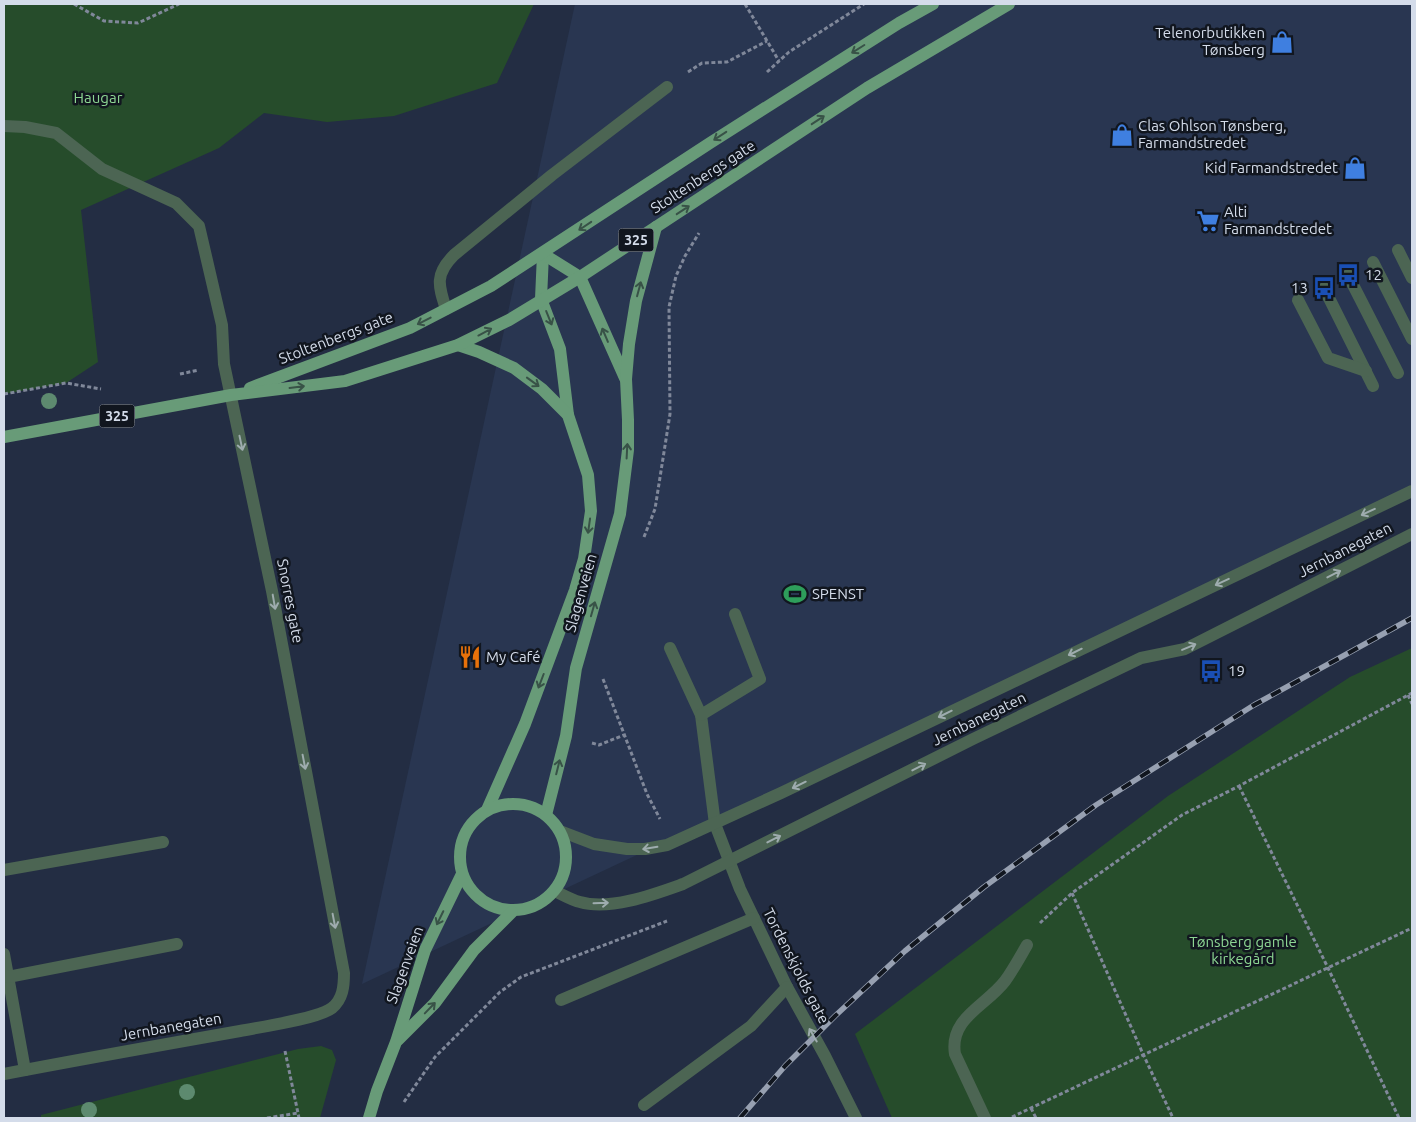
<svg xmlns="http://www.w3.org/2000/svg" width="1416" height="1122" font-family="Ubuntu,sans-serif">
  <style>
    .built { fill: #293651 }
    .green { fill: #264c2b }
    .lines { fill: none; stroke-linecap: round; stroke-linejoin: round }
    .path { stroke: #80889a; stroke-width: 3; stroke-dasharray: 4 2.5; stroke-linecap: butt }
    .minor { stroke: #4c6553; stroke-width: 12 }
    .major { stroke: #689b78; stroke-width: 12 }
    .rail-casing { stroke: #97a0b1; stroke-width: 5.5 }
    .rail { stroke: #11161f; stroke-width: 4; stroke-dasharray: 11; stroke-linecap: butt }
    .tree { fill: #5d8a6f }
    .oneway { stroke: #385247 }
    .oneway2 { stroke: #9eacae }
    .labels { text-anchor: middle; stroke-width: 5; stroke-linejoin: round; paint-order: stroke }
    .shield { fill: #11161f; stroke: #9aa1ad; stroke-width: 1 }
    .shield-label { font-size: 14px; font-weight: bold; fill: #d4dcea }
    .poi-label { font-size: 15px; fill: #d4dcea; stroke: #11161f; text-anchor: start }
    .park-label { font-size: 15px; fill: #8dd693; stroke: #11161f }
    .street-label { font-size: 15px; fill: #d4dcea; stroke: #11161f }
  </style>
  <rect width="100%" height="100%" fill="#232d43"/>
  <!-- built -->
  <polygon class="built" points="575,4 1412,4 1412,491 362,984"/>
  <!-- green -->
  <g class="green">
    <polygon points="4,4 534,4 497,83 394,116 327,122 264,113 219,148 81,210 98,362 66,383 4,394"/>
    <polygon points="1412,648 1412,1118 892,1118 855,1034 1168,796 1350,677"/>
    <polygon points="321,1046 332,1050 336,1060 320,1118 41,1118 41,1115 298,1049"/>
  </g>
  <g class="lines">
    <!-- path -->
    <g class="path">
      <polyline points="74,4 104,21 138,23 179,4"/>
      <polyline points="745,4 779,61"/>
      <polyline points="688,72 702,63 727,62 767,41"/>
      <polyline points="767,72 789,52 864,4"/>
      <polyline points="180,374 199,370"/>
      <polyline points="4,394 66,383 101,389"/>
      <polyline points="644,537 655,509 670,414 669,307 676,276 685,256 699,233"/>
      <polyline points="603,679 647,794 660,819"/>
      <polyline points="1408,695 1412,704"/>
      <polyline points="592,743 599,745 624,735"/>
      <polyline points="1239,786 1328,968 1399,1118"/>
      <polyline points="1072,893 1143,1054 1173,1118"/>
      <polyline points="1040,923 1072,893 1182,815 1239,786 1412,693"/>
      <polyline points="285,1051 299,1118"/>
      <polyline points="404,1102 435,1057 500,992 521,977 667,921"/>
      <polyline points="1031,1108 1036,1118"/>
      <polyline points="1012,1117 1412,928"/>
      <polyline points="267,1118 298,1113"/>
    </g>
    <!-- minor -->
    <g class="minor">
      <path d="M4 126 25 127 56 133 102 169 176 203 199 226 222 325 224 364 272 591 344 973C344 986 343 999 332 1008 318 1019 260 1027 240 1031 161 1045 82 1059 4 1074"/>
      <polyline points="1398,250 1412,278"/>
      <polyline points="1373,262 1412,339"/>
      <polyline points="1348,275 1398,373"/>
      <polyline points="1324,288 1373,386"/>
      <polyline points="1298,300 1328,358 1366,371"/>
      <path d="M446 309C438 285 435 274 454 255L552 175 667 87"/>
      <polyline points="670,648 701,715 715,824 740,889 787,987 825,1056 856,1118"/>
      <polyline points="701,715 760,679 735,614"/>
      <polyline points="560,831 594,844 627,849 645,849 667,845 781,793 1412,491"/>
      <polyline points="4,870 163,842"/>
      <path d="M555 891C563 895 572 900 580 902 610 911 655 894 683 884L973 739 1141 658 1185 649 1412 534"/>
      <polyline points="4,954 25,1070"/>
      <polyline points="8,977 177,944"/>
      <polyline points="561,1000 754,918"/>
      <polyline points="644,1105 751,1026 787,987"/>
      <path d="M985 1118 955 1054C949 1018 986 1006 1005 981 1013 970 1020 957 1027 945"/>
    </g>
    <!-- major -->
    <g class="major">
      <polyline points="543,254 541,299 560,349 568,415"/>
      <polyline points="543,254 580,277 625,378"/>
      <polyline points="458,345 479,352 514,368 542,389 568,415 588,475 591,511 584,559 575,590 525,724 487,810"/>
      <polyline points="250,388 410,328 491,286 710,143 899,23 933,4"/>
      <polyline points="4,437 231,395 345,381 458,345 509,320 580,277 867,88 1009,4"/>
      <circle cx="513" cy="857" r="53"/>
      <polyline points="546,815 566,736 576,668 620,514 628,450 628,420 626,379 629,344 636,301 656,227"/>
      <polyline points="398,1040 435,1003 474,950 512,912"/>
      <polyline points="369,1118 377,1091 396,1042 425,950 462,874"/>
    </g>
    <defs>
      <polyline id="rail" points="740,1118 785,1066 835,1016 905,951 984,887 1096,805 1254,705 1412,618"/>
    </defs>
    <!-- rail casing -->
    <use href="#rail" class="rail-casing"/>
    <!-- rail -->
    <use href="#rail" class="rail"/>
  </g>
  <!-- trees -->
  <g class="tree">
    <circle cx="49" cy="401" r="8"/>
    <circle cx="187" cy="1092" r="8"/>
    <circle cx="89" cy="1110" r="8"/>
  </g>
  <!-- one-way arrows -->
  <defs><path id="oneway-shaft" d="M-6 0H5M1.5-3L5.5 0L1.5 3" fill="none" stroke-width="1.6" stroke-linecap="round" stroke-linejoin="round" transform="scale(1.25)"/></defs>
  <g class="oneway">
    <use href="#oneway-shaft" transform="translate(858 49) rotate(148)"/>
    <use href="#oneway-shaft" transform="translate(818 120) rotate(-33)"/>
    <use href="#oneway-shaft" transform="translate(720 136) rotate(147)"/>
    <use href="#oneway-shaft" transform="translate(683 210) rotate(-33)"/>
    <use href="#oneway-shaft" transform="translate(585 226) rotate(146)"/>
    <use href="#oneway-shaft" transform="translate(639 289) rotate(-75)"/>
    <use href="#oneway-shaft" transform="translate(549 318) rotate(68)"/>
    <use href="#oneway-shaft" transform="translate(424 321) rotate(153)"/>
    <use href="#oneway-shaft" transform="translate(485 332) rotate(-28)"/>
    <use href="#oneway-shaft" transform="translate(605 335) rotate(-113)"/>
    <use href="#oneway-shaft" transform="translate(533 382) rotate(36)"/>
    <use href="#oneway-shaft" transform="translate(297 387) rotate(-7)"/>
    <use href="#oneway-shaft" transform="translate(627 451) rotate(-87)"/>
    <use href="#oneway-shaft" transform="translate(589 526) rotate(98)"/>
    <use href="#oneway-shaft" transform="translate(593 609) rotate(-74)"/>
    <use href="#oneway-shaft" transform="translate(541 681) rotate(111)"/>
    <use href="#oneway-shaft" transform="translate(558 767) rotate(-76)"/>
    <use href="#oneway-shaft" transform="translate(440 918) rotate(116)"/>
    <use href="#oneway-shaft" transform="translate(430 1008) rotate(-46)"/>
  </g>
  <g class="oneway2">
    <use href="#oneway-shaft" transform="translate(241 443) rotate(78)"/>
    <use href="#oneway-shaft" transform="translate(1368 512) rotate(155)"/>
    <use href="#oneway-shaft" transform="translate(1334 574) rotate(-27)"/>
    <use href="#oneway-shaft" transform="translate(1222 582) rotate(155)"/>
    <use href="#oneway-shaft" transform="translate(274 602) rotate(80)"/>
    <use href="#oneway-shaft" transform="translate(1189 647) rotate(-23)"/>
    <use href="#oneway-shaft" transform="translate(1075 652) rotate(154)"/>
    <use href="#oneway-shaft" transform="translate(945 714) rotate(154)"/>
    <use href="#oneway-shaft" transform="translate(304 762) rotate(79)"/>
    <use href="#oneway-shaft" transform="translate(919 767) rotate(-27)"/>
    <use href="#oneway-shaft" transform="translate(799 785) rotate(154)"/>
    <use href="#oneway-shaft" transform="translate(774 839) rotate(-27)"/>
    <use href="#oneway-shaft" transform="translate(650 848) rotate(171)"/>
    <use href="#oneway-shaft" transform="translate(601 903) rotate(-2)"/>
    <use href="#oneway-shaft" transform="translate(334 921) rotate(79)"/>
    <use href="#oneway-shaft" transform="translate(813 1035) rotate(-120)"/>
  </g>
  <!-- icons -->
  <defs>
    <symbol id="shop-bare" viewBox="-9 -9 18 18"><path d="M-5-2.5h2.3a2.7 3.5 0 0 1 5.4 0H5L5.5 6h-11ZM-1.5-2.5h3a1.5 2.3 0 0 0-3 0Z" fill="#3f7fe0" stroke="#11161f" stroke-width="2.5" paint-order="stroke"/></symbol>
    <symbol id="supermarket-bare" viewBox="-9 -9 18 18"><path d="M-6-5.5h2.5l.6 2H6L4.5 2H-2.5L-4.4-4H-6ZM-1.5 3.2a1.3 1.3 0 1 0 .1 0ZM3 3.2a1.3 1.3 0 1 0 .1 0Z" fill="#3f7fe0" stroke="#11161f" stroke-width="2.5" paint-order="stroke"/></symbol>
    <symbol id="bus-bare" viewBox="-9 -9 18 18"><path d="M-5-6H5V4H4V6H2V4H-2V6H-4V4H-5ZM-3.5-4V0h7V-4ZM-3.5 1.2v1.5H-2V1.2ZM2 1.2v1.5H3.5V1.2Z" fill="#1a4fb4" stroke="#11161f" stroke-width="2.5" paint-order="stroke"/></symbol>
    <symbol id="stadium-bare" viewBox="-9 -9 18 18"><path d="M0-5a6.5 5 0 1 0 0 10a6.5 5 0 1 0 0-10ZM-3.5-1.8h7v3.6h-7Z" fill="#2e9e5b" stroke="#11161f" stroke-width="2.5" paint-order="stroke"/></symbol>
    <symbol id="restaurant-bare" viewBox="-9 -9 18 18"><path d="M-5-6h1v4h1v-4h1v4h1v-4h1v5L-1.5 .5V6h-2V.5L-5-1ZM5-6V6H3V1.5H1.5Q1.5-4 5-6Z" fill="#e8710a" stroke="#11161f" stroke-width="2.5" paint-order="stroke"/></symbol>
  </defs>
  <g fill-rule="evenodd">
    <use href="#shop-bare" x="1266" y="26" width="32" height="32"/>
    <use href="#shop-bare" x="1106" y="119" width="32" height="32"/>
    <use href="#shop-bare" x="1339" y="152" width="32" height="32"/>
    <use href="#supermarket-bare" x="1192" y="205" width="32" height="32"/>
    <use href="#bus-bare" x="1332" y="259" width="32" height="32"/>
    <use href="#bus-bare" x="1308" y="272" width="32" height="32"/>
    <use href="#stadium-bare" x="779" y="578" width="32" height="32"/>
    <use href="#restaurant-bare" x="454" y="641" width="32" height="32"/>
    <use href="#bus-bare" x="1195" y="655" width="32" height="32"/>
  </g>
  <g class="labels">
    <!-- shield labels -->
    <g class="shield">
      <rect x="618.5" y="228.5" width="35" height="23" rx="4"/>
      <rect x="99.5" y="404.5" width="35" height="23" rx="4"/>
    </g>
    <g class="shield-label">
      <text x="636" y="245">325</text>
      <text x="117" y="421">325</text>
    </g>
    <!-- poi labels -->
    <g class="poi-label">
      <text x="1265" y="38" text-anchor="end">Telenorbutikken<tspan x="1265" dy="17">Tønsberg</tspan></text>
      <text x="1138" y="131">Clas Ohlson Tønsberg,<tspan x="1138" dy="17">Farmandstredet</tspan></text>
      <text x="1338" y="173" text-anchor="end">Kid Farmandstredet</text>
      <text x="1224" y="217">Alti<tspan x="1224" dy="17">Farmandstredet</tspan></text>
      <text x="1365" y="280">12</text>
      <text x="1308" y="293" text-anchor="end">13</text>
      <text x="812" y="599">SPENST</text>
      <text x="486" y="662">My Café</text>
      <text x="1228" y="676">19</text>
    </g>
    <!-- park labels -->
    <g class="park-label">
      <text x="98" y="103">Haugar</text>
      <text x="1243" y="947">Tønsberg gamle<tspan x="1243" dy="17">kirkegård</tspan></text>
    </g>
    <!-- street labels -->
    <g class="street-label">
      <text transform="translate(703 177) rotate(-33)" y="5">Stoltenbergs gate</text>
      <text transform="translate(336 338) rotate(-21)" y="5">Stoltenbergs gate</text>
      <text transform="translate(1345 550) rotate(-27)" y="5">Jernbanegaten</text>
      <text transform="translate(581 593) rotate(-74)" y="5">Slagenveien</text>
      <text transform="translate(290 601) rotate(79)" y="5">Snorres gate</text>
      <text transform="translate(979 719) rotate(-26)" y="5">Jernbanegaten</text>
      <text transform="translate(405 965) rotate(-70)" y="5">Slagenveien</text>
      <text transform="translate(796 966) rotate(63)" y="5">Tordenskjolds gate</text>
      <text transform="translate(171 1027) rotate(-10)" y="5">Jernbanegaten</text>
    </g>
  </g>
  <!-- border -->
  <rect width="1416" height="1122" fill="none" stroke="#d4dcea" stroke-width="10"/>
</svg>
